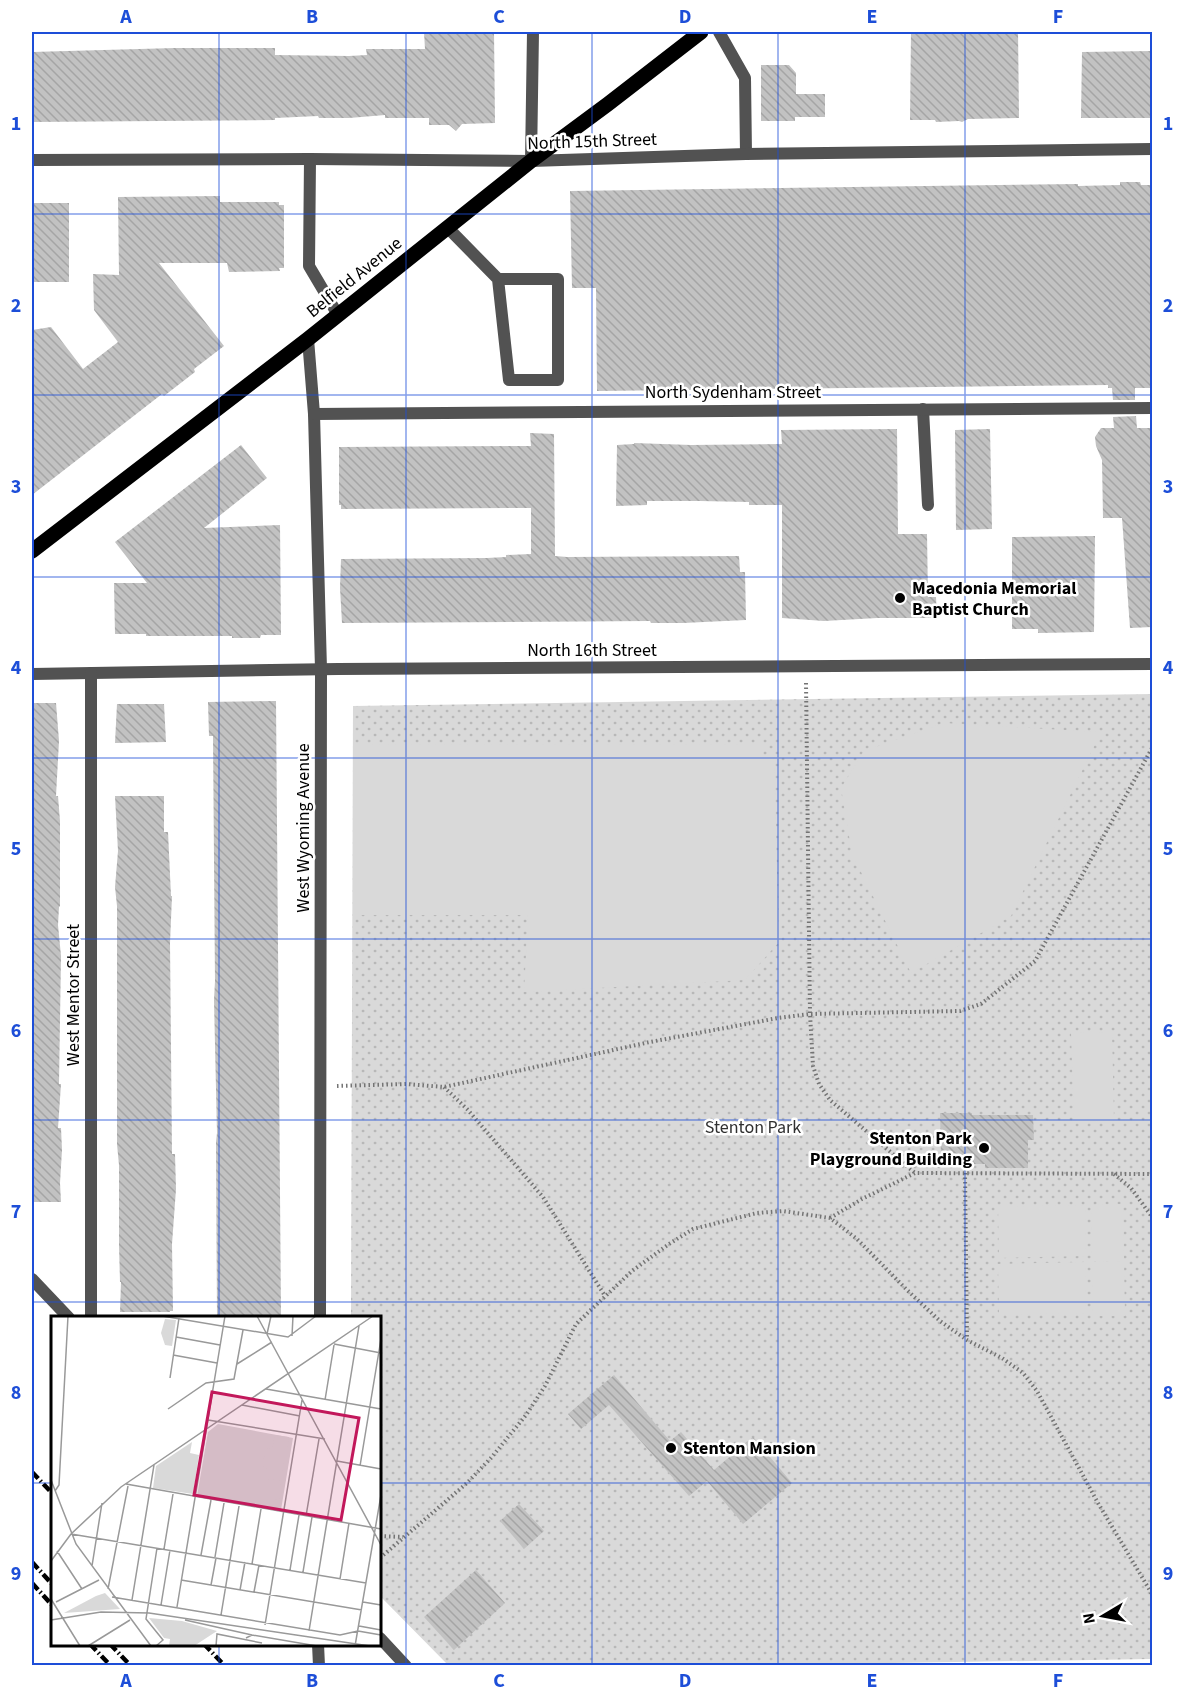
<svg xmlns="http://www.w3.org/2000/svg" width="1184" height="1697" font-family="'Source Sans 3',sans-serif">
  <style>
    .park { fill: url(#park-dots) }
    .pitch { fill: #d9d9d9 }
    .building { fill: url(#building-back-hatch) }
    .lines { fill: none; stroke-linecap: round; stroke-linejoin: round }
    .path { stroke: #747474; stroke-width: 4; stroke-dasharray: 1.5 3; stroke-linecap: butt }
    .service { stroke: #525252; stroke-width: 12 }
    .minor { stroke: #525252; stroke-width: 12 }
    .tertiary { stroke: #525252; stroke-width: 12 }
    .primary { stroke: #000; stroke-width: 15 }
    .rail { stroke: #000; stroke-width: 4.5; stroke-dasharray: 9 3 1.5 3; stroke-linecap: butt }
    .grid { fill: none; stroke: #1d4ed8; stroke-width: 1.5; stroke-opacity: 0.55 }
    .poi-dot { fill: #000; stroke: #fff; stroke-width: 2 }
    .labels { text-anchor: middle; stroke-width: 5; stroke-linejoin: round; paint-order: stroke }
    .street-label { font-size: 18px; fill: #000; stroke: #fff }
    .poi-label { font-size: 18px; font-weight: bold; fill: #000; stroke: #fff; text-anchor: start }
    .park-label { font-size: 18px; fill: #303030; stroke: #fff }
    .inset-road { fill: none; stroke: #999; stroke-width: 1.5 }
    .view { fill: #c2185b; fill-opacity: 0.15; stroke: #c2185b; stroke-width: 3 }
    .inset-edge { fill: none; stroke: #000; stroke-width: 3 }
    .neatline { fill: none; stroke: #1d4ed8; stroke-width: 2 }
    .grid-label { font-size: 20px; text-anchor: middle; font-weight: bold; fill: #1d4ed8 }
  </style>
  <defs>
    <pattern id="park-dots" width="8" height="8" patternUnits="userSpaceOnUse" patternTransform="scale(1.5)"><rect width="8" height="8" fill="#d9d9d9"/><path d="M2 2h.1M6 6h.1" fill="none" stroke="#b8b8b8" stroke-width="1.8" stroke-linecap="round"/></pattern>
    <pattern id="building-back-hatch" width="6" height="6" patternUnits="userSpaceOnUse" patternTransform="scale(1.5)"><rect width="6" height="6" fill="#c2c2c2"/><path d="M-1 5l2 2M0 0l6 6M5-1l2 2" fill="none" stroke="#a5a5a5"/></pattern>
  </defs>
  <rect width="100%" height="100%" fill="#fff"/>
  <!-- park -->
  <polygon class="park" points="1152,694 1152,1659 768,1665 448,1665 380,1596 380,1318 351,1318 353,706"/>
  <!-- pitch -->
  <g class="pitch">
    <polygon points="944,723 1101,732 1011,916 911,973 852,854 841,788 864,751"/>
    <polygon points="355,744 761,745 761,755 774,755 779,942 745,980 524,992 528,915 355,915"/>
    <polygon points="1112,1032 1114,1121 1074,1122 1071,1033"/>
    <polygon points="1123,1204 1124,1259 1092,1259 1091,1205"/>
    <polygon points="1085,1205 1086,1256 999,1258 998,1207"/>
    <polygon points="1124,1261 1125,1316 1093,1316 1092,1262"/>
    <polygon points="1085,1262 1086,1313 999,1315 998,1264"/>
  </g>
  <!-- building -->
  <g class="building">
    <polygon points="424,32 494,32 495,123 462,124 456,131 449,125 429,125 429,118 385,118 385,115 349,118 319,118 318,116 275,118 275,120 32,122 32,52 175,48 275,48 275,55 349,56 367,55 366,49 425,49"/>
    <polygon points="911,32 1018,32 1019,118 968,119 962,122 959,121 936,122 935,120 910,120"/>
    <polygon points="1152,51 1152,118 1081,118 1082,52"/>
    <polygon points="761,65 789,65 796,73 796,94 825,94 825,117 795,117 795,121 761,121"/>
    <polygon points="1120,182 1140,182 1141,185 1152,185 1152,388 1135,388 1135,400 1113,400 1112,388 1108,388 1108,385 597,391 596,288 572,288 570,191 1078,184 1078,186 1120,185"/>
    <polygon points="220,196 220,202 279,202 279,205 284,205 284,268 279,268 280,271 229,272 227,263 159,263 224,346 194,369 195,372 164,396 162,394 32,495 32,330 51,327 83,369 118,342 94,310 93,274 119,275 118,197"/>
    <polygon points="32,203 69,203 69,282 34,282 33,249 32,249"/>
    <polygon points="1136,416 1137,428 1152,428 1152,627 1130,628 1122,518 1103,518 1102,460 1096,446 1095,437 1101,428 1114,428 1113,417"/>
    <polygon points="897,429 898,534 927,534 928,597 936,597 937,618 877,618 824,621 782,618 782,505 749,505 749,502 700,501 647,501 647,505 616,506 617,445 634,444 634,443 691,445 782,444 781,430"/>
    <polygon points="990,429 992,529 956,530 955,430"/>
    <polygon points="530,433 554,434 555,556 567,557 739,556 740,572 745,572 746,620 683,623 651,623 650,621 342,623 340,588 341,559 487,558 506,557 506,555 531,554 531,508 341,509 341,505 339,505 339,447 531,446"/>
    <polygon points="241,445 267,478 204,528 280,525 281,635 261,635 260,638 232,638 232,636 146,636 146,634 115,634 114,583 147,583 115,542"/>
    <polygon points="1095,536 1094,632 1038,633 1038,629 1012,629 1012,537"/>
    <polygon points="276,701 281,1317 217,1317 216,1142 217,1133 214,1000 215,981 213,736 209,736 208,702"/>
    <polygon points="32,703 56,703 59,741 56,796 58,796 60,821 60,906 59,907 58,925 61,956 59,1084 61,1084 58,1128 61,1128 62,1150 60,1183 61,1202 32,1202"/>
    <polygon points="117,704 164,704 166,742 115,743"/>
    <polygon points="115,796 164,796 164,832 168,832 171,896 172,896 170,943 172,1154 175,1154 176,1189 172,1244 173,1311 170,1311 170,1312 120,1312 121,1282 120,1282 119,1245 119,1165 117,1144 117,906 115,887 118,851"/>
    <polygon points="940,1113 972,1113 972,1115 1033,1115 1034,1140 1028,1140 1028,1168 985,1168 985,1164 948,1164 948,1156 941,1156"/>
    <polygon points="614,1375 670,1441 681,1432 714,1470 753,1437 792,1483 743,1524 707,1481 689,1496 609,1405 581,1429 568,1414"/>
    <polygon points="519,1504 544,1531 524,1549 500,1521"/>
    <polygon points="476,1570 505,1603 454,1650 424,1617"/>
  </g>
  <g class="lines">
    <!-- path -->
    <g class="path">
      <polyline points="806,683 810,1014 813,1066 819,1084 830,1100 915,1173"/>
      <polyline points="337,1086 406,1084 444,1087 650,1042 778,1018 810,1014 960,1011 981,1004 1035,961 1152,748"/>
      <polyline points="444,1087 467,1109 543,1197 605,1296"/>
      <polyline points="965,1173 967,1339"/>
      <polyline points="1114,1174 1131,1188 1152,1217"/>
      <polyline points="830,1218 862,1199 915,1173 1152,1174"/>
      <polyline points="380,1536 403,1537"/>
      <polyline points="380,1558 467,1483 491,1458 526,1415 545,1386 576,1324 632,1271 669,1244 693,1229 757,1213 783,1211 830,1218 857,1239 907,1290 940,1321 967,1340 1002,1358 1023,1373 1037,1391 1098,1503 1152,1594"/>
    </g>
    <!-- service -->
    <g class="service">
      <polyline points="719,32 745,78 746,154"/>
      <polyline points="310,159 309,266 338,315"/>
      <polyline points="447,227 498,279 509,380 558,380 558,279 498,279"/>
      <polyline points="923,409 928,505"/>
    </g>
    <!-- minor -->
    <g class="minor">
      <polyline points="32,160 310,159 531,161 746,154 1152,149"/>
      <polyline points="308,339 314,414 321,669 320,1318"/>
      <polyline points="314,414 1152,408"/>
      <polyline points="32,674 338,669 1152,664"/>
      <polyline points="32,1279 69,1318"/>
      <polyline points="91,1318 91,673"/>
      <polyline points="380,1638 406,1666"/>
      <polyline points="318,1644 319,1666"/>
    </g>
    <!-- tertiary -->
    <polyline class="tertiary" points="531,161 533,32"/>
    <!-- primary -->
    <polyline class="primary" points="32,551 308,339 531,161 608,104 701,32"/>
    <!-- rail -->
    <g class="rail">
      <polyline points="32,1472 52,1493"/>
      <polyline points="32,1562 52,1584"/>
      <polyline points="32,1583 52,1605"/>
      <polyline points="90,1644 111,1666"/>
      <polyline points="110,1644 131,1666"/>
      <polyline points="204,1644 225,1666"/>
    </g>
  </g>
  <!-- grid -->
  <path class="grid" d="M219 32V1318M406 32V1666M592 32V1666M778 32V1666M965 32V1666M32 214H1152M32 395H1152M32 577H1152M32 758H1152M32 939H1152M32 1120H1152M32 1302H1152M32 1483H52M380 1483H1152M219 1644V1666"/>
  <!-- markers -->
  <g class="poi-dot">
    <circle cx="900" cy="598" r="6"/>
    <circle cx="984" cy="1148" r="6"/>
    <circle cx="671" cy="1448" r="6"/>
  </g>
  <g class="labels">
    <!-- street labels -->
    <g class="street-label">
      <text transform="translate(592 141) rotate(-2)" y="6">North 15th Street</text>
      <text transform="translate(354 277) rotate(-39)" y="6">Belfield Avenue</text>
      <text x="733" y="398">North Sydenham Street</text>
      <text x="592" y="656">North 16th Street</text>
      <text transform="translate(303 828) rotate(-90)" y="6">West Wyoming Avenue</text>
      <text transform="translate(73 995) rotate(-90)" y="6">West Mentor Street</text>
    </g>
    <!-- poi labels -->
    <g class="poi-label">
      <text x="912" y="594">Macedonia Memorial<tspan x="912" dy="21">Baptist Church</tspan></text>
      <text x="972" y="1144" text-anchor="end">Stenton Park<tspan x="972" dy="21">Playground Building</tspan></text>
      <text x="683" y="1454">Stenton Mansion</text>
    </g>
    <!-- park labels -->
    <g class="park-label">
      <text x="753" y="1133">Stenton Park</text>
    </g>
  </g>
  <!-- overview -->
  <g transform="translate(51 1316)">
    <rect width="330" height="330" fill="#fff"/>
    <path d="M114 3 125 4 121 30 114 29 110 17ZM141 126 139 137 148 139 142 178 102 172 105 150ZM54 277 69 293 13 297 45 280Z" fill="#d9d9d9"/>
    <path d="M167 108 242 122 230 194 146 180 157 116ZM98 302 131 305 166 315 143 330H118L119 323 113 322Z" fill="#d9d9d9"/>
    <path d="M224 119 238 121 231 157 212 151 214 132 221 133ZM221 163 230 165 228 186 213 175 210 166Z" fill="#d9d9d9"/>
    <path class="inset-road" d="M111 0 237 21 265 0M206 0 330 229M216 18 220 0M241 20 242 0M125 21 169 29M283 28 330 37M122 39 166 47M186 48 221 26M119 62 128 2M215 73 330 93M274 84 283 29M191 89 249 100M117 93 155 67 183 63 192 14M157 104 274 123M286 145 330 153M309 150 330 23M0 164 25 228 100 330M75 168 330 213M4 175 8 169 17 0M255 200 268 123M20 218 70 171 322 0M20 218 315 267M113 233 122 178M6 235 31 273M150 239 160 184M164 241 173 187M0 245 20 218M201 248 210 193M41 250 51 187M239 254 248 199M252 256 261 201M289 263 298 207M130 264 311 294M160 269 165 242M57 273 77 170M189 274 194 246M203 276 208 249M61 281 289 319 307 315M0 283 29 330M81 284 103 149M5 286 48 264M312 286 330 289M110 289 119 234M126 291 174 0M170 299 188 190M0 304 50 296 98 297 319 330M134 304 201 319M214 309 251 84M308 310 330 314M258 315 308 10M307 315 330 319M195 322 201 319 266 330M37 330 79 304M105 330 112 324 95 303 106 232M165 330 166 318 211 327M304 330 330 179"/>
    <path class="view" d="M161 76 308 102 290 204 143 179Z"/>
    <rect width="330" height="330" class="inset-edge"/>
  </g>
  <!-- border -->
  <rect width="1184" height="1697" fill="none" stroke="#ffffff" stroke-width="66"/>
  <!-- north arrow -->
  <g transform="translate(1103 1616) rotate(260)" stroke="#ffffff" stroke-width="4.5" paint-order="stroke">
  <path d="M0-4.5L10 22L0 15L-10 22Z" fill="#000000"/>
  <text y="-9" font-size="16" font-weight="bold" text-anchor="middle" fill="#000000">N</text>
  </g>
  <rect x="33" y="33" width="1118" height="1631" class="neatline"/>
  <g class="grid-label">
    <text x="126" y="23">A</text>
    <text x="312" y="23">B</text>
    <text x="499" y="23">C</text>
    <text x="685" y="23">D</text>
    <text x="872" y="23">E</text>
    <text x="1058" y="23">F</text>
    <text x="16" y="130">1</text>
    <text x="1168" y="130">1</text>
    <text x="16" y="312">2</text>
    <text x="1168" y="312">2</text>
    <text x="16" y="493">3</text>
    <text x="1168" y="493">3</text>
    <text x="16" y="674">4</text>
    <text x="1168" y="674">4</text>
    <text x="16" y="855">5</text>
    <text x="1168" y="855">5</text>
    <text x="16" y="1037">6</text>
    <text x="1168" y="1037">6</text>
    <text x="16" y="1218">7</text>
    <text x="1168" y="1218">7</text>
    <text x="16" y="1399">8</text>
    <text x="1168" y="1399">8</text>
    <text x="16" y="1580">9</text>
    <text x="1168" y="1580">9</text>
    <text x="126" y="1687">A</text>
    <text x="312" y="1687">B</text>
    <text x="499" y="1687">C</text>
    <text x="685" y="1687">D</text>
    <text x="872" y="1687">E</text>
    <text x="1058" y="1687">F</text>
  </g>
</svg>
